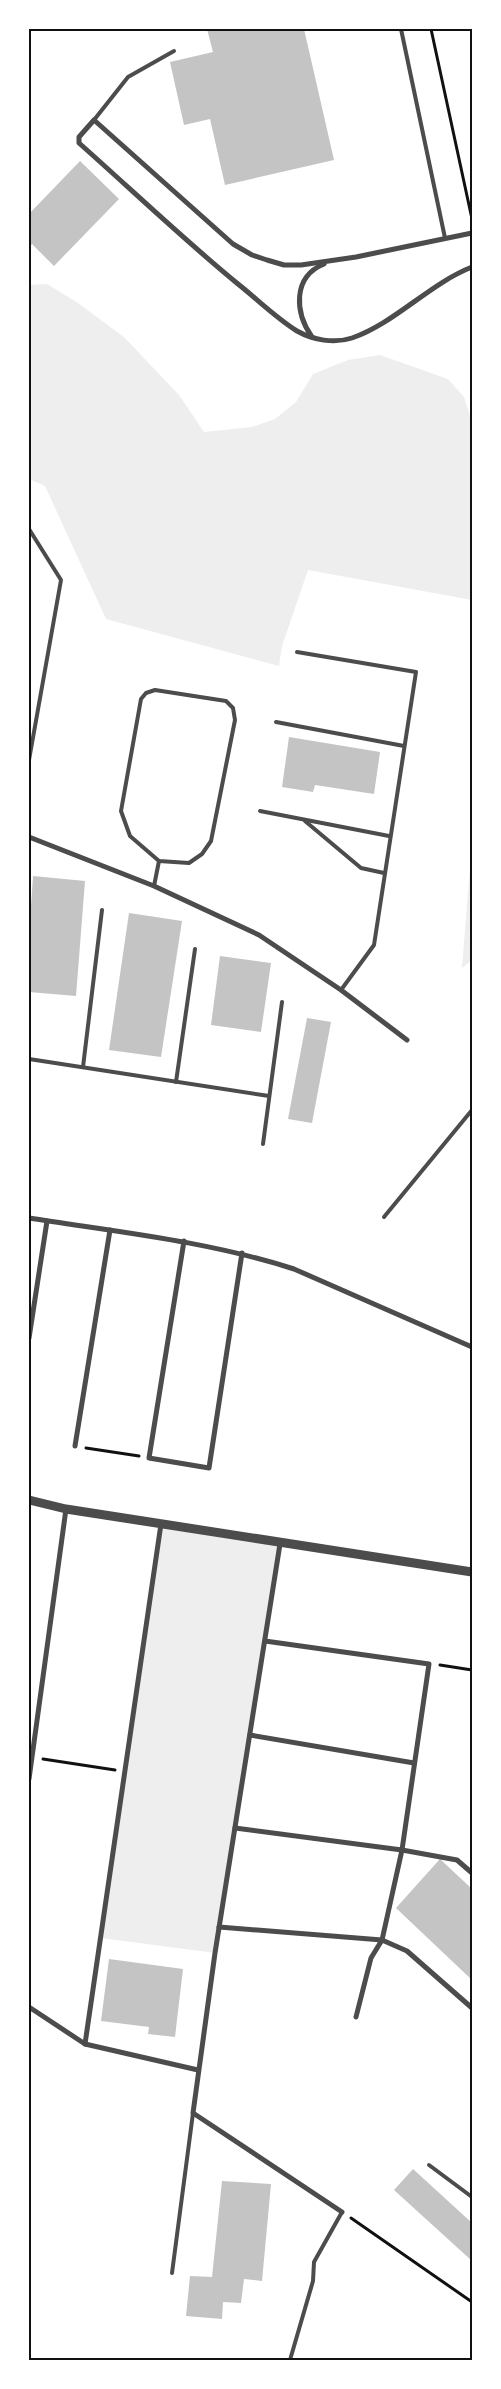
<svg xmlns="http://www.w3.org/2000/svg" width="501" height="2389" font-family="'DejaVu Sans',sans-serif">
  <style>
    .green { fill: #eee }
    .building { fill: #c4c4c4 }
    .lines { fill: none; stroke-linecap: round; stroke-linejoin: round }
    .path { stroke: #111; stroke-width: 3 }
    .service { stroke: #4c4c4c; stroke-width: 4 }
    .minor { stroke: #4c4c4c; stroke-width: 5 }
    .tertiary { stroke: #4c4c4c; stroke-width: 9 }
    .neatline { fill: none; stroke: #111; stroke-width: 2 }
  </style>
  <rect width="100%" height="100%" fill="#fff"/>
  <!-- green -->
  <g class="green">
    <polygon points="47,284 78,303 124,337 179,395 204,432 252,427 275,419 296,402 313,374 348,360 380,355 448,379 464,397 472,422 472,600 308,570 282,646 279,666 106,619 45,486 29,479 29,285"/>
    <polygon points="472,843 472,960 462,968"/>
    <polygon points="161,1524 280,1544 215,1953 101,1938"/>
  </g>
  <!-- building -->
  <g class="building">
    <polygon points="207,29 304,29 334,160 225,185 210,119 184,125 170,62 213,52"/>
    <polygon points="80,161 119,199 54,266 32,244 29,248 29,214"/>
    <polygon points="289,737 380,752 374,794 315,785 313,792 282,787"/>
    <polygon points="33,876 85,881 76,996 29,992 29,936"/>
    <polygon points="129,913 182,921 161,1057 109,1050"/>
    <polygon points="220,956 271,963 261,1032 211,1025"/>
    <polygon points="307,1018 331,1022 312,1123 288,1119"/>
    <polygon points="440,1859 472,1889 472,1980 396,1908"/>
    <polygon points="109,1959 183,1969 175,2037 148,2034 149,2027 101,2021"/>
    <polygon points="413,2169 472,2223 471,2260 394,2190"/>
    <polygon points="222,2181 271,2184 262,2281 244,2279 241,2303 223,2302 222,2319 186,2316 190,2276 212,2277"/>
  </g>
  <g class="lines">
    <!-- path -->
    <g class="path">
      <polyline points="431,29 472,219"/>
      <polyline points="86,1448 139,1456"/>
      <polyline points="440,1665 472,1670"/>
      <polyline points="43,1759 115,1770"/>
      <polyline points="351,2218 472,2302"/>
    </g>
    <!-- service -->
    <g class="service">
      <polyline points="401,29 445,238"/>
      <polyline points="94,120 128,77 174,51"/>
      <polyline points="29,529 61,580 29,760"/>
      <polyline points="297,652 416,672 374,945 341,990"/>
      <polygon points="155,690 226,701 233,708 235,720 211,841 202,854 189,863 159,861 130,836 121,811 141,699 146,693"/>
      <polyline points="276,722 404,746"/>
      <polyline points="260,811 389,836"/>
      <polyline points="305,821 361,868 384,873"/>
      <polyline points="154,886 159,861"/>
      <polyline points="29,1059 269,1096"/>
      <polyline points="83,1067 102,910"/>
      <polyline points="176,1082 195,949"/>
      <polyline points="263,1144 282,1002"/>
      <polyline points="384,1217 472,1110"/>
      <polyline points="429,2165 472,2197"/>
      <polyline points="172,2273 193,2113"/>
      <polyline points="290,2360 313,2281 314,2262 342,2212"/>
    </g>
    <!-- minor -->
    <g class="minor">
      <path d="M472 233 356 257 301 265H284L267 260 252 255 233 244 94 120 79 137V143C132 190 183 239 238 284 257 299 276 318 297 331 313 340 334 344 352 338 395 323 429 284 472 267"/>
      <path d="M312 337C295 313 292 277 324 264"/>
      <polyline points="29,837 154,886 259,935 341,990 407,1040"/>
      <path d="M29 1218C118 1232 207 1241 294 1269L472 1347"/>
      <polyline points="184,1241 149,1458 209,1468 242,1253"/>
      <polyline points="29,1338 47,1221"/>
      <polyline points="75,1446 110,1230"/>
      <polyline points="280,1544 215,1953 193,2113 342,2212"/>
      <polyline points="265,1641 429,1664 402,1850 382,1940 371,1958 356,2017"/>
      <polyline points="250,1735 414,1763"/>
      <polyline points="29,1779 66,1509"/>
      <polyline points="235,1828 402,1850 457,1860 472,1873"/>
      <polyline points="219,1927 382,1940 407,1951 472,2008"/>
      <polyline points="29,2007 85,2044 198,2070"/>
      <polyline points="85,2044 161,1524"/>
    </g>
    <!-- tertiary -->
    <polyline class="tertiary" points="29,1500 66,1509 472,1572"/>
  </g>
  <!-- border -->
  <rect width="501" height="2389" fill="none" stroke="#ffffff" stroke-width="60"/>
  <rect x="30" y="30" width="441" height="2329" class="neatline"/>
</svg>
